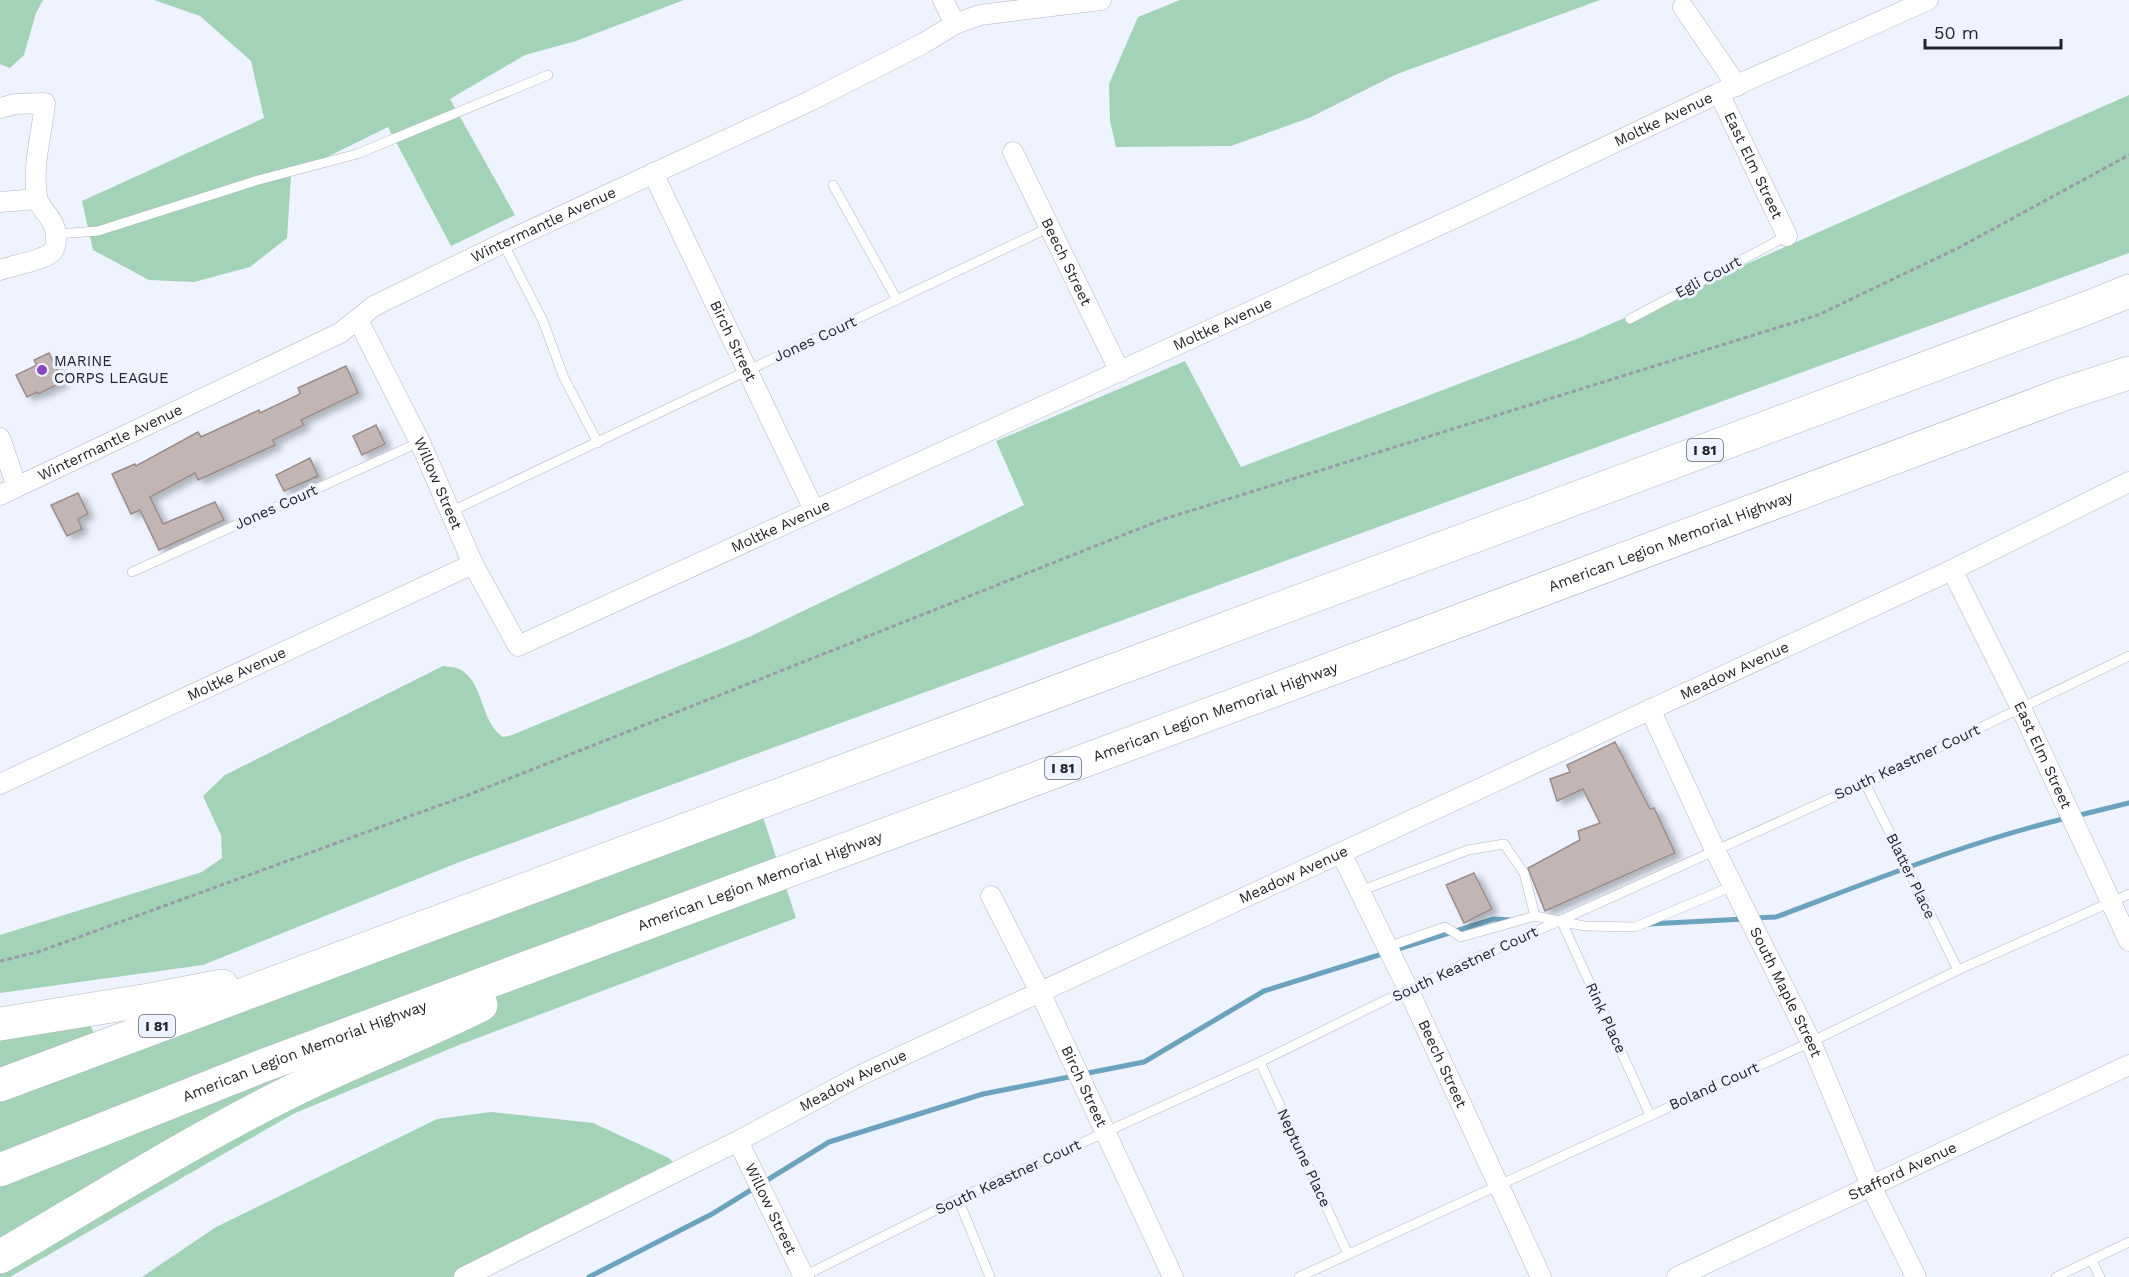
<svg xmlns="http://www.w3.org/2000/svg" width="2129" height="1277" font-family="'Work Sans',sans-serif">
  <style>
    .green { fill: #a2d3b6 }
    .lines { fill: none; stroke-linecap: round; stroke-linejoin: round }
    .stream { stroke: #6ba3bf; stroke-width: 5 }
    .building { fill: #c3b5b3; stroke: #998c8a; stroke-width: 1.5; filter: url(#shadow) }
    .lane-casing { stroke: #b1b5c0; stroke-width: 10 }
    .street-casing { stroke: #b1b5c0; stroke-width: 21 }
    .highway-casing { stroke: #b1b5c0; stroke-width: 34 }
    .path { stroke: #979ba4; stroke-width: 3; stroke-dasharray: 4.5 3; stroke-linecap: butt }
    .lane { stroke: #fff; stroke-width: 9 }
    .street { stroke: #fff; stroke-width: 20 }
    .highway { stroke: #fff; stroke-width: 33 }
    .poi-dot { fill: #8549c0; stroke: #eef3ff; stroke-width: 2 }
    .labels { text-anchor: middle; stroke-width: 6; stroke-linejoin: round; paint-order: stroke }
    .shield { fill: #eef3ff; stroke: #61636a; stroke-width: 1.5 }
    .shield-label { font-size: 14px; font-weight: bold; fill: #24252a }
    .street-label { font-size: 15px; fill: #24252a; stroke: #eef3ff }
    .poi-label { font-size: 15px; fill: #24252a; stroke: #eef3ff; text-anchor: start }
  </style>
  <defs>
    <filter id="shadow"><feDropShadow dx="6" dy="4" stdDeviation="3" flood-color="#0004"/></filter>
  </defs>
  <rect width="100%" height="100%" fill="#eef3ff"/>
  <!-- green -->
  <g class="green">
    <polygon points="0,0 43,0 36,13 24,55 10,68 0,64"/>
    <polygon points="154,0 684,0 576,41 525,55 450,99 515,215 451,246 388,127 291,175 287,238 250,267 194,282 149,280 93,250 82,201 264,118 251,61 200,16"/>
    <polygon points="1180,0 1600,0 1397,74 1309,118 1231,146 1116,147 1110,121 1109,84 1138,17"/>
    <path d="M2129 95V253L457 863 203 965 0 993V935L202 872 222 858 221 835 203 796 225 775 443 666C449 667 457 667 461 670 485 685 480 722 503 737L512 735 749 637 1024 505 996 441 1185 361 1241 467 1579 338Z"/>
    <polygon points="762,814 796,918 459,1045 293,1114 10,1277 0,1277 0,1036 89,1021 105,1062"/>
    <polygon points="491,1112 593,1123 669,1158 685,1175 472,1277 142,1277 216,1227 437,1119"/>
  </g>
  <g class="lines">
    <!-- stream -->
    <g class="stream">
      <polyline points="2076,816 2129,803"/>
      <path d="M1753 918 1776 917C1872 881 1967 842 2067 818"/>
      <polyline points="1649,924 1744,919"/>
      <polyline points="1083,1074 1144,1062 1264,991 1494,919 1510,920"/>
      <polyline points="589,1277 712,1214 829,1142 983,1094 1074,1076"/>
    </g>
  </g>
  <!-- building -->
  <g class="building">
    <polygon points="49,353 63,382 38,394 37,392 27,397 16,375 37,365 34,360"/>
    <polygon points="346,366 358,393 301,420 304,425 273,440 275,445 198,480 195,473 150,497 163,524 215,502 224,520 159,550 140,510 131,514 112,474 135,464 136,466 198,432 201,437 259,410 260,413 298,395 300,393 298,388"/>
    <polygon points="376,425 385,444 362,455 353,436"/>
    <polygon points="310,458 318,476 284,491 276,475"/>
    <polygon points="78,493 88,514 78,519 82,529 67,536 51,505"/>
    <polygon points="1615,742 1650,809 1654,808 1675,853 1545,911 1528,868 1580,840 1578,831 1600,823 1583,789 1557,801 1550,779 1570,772 1567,765"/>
    <polygon points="1474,873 1492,909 1464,923 1446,885"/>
  </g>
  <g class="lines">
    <defs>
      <g id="lane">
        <polyline points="833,185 897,300"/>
        <polyline points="56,234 98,231 255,181 357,154 548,75"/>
        <polyline points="503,243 543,321 564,378 598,443"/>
        <polyline points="1630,319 1787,236"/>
        <polyline points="452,511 1048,228"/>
        <polyline points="132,572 420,442"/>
        <polyline points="1865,783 1958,970"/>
        <polyline points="1360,891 1468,850 1504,844 1524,873 1535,916 1461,937 1445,927 1387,947"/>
        <polyline points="1535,916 1584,926 1635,927 1733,886"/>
        <polyline points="1561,920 1650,1115"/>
        <polyline points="1260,1062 1348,1254"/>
        <polyline points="958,1199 990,1277"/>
        <polyline points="2092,1261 2100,1277"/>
        <polyline points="804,1276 958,1199 1260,1062 1408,989 1865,783 2129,656"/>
        <polyline points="1299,1277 1811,1042 1958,970 2129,894"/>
        <polyline points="2056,1277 2129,1242"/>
      </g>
      <g id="street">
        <polyline points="943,0 955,24"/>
        <polyline points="1683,7 1737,86"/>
        <path id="s1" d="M1719 93 1787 236"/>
        <path d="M0 108 15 104 45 103C42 133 32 166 37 196 39 211 56 217 56 237 56 242 56 247 53 251 44 261 13 265 0 270"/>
        <path id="s2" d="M1013 152 1120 372"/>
        <path id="s3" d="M653 173 814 510"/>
        <polyline points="0,202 37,199"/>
        <path id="s4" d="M358 320 420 442 473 564 518 646 1468 212 1719 93 1928 0"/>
        <polyline points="0,438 17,487"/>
        <path id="s5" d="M0 495 340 333 374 306 503 243 810 101 924 43 955 24 980 15 1101 0"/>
        <path id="s6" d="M1952 570 2021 708 2129 941"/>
        <path id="s7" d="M1650 709 1715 850 1811 1042 1871 1186 1916 1277"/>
        <path id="s8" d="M0 784 473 564"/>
        <path id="s9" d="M1341 853 1408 989 1541 1277"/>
        <path id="s10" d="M991 896 1040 992 1173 1277"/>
        <path id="s11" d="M738 1141 804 1277"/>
        <path id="s12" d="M464 1277 738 1141 863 1074 1952 570 2129 482"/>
        <path id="s13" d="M1677 1277 2129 1065"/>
      </g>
      <g id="highway">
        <polyline points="0,1024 149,1000 222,986"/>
        <polyline points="0,1085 2087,308 2129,291"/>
        <path id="s14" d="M0 1170 262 1066 1288 685 2064 394 2129 373"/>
        <path d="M0 1257C92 1203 183 1146 278 1098 344 1064 415 1038 481 1005"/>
      </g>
    </defs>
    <!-- lane casing -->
    <use href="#lane" class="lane-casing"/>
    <!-- street casing -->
    <use href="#street" class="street-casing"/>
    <!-- highway casing -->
    <use href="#highway" class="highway-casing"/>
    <!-- path -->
    <polyline class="path" points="0,961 38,952 468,795 1161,520 1818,315 1958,248 2129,155"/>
    <!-- lane -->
    <use href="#lane" class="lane"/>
    <!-- street -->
    <use href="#street" class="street"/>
    <!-- highway -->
    <use href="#highway" class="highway"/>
  </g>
  <!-- markers -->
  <circle class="poi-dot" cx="42" cy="370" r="6"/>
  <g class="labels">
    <!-- shield labels -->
    <g class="shield">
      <rect x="1687" y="439" width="36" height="22" rx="4.5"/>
      <rect x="1045" y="757" width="36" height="22" rx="4.5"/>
      <rect x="139" y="1015" width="36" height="22" rx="4.5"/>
    </g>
    <g class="shield-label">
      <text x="1705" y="455">I 81</text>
      <text x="1063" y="773">I 81</text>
      <text x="157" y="1031">I 81</text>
    </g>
    <!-- street labels -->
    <g class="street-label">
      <text dy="5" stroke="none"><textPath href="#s4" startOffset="1624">Moltke Avenue</textPath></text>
      <text dy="5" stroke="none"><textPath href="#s1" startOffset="80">East Elm Street</textPath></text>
      <text dy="5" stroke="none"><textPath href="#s5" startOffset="608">Wintermantle Avenue</textPath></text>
      <text dy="5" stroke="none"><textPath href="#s2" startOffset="122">Beech Street</textPath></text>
      <text transform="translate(1708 277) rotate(-28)" y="5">Egli Court</text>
      <text dy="5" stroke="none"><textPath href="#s4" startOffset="1138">Moltke Avenue</textPath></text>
      <text transform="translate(815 339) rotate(-25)" y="5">Jones Court</text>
      <text dy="5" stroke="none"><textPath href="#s3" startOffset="186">Birch Street</textPath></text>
      <text dy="5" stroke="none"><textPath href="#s5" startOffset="122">Wintermantle Avenue</textPath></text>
      <text dy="5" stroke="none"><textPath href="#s4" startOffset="182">Willow Street</textPath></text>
      <text transform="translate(276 507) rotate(-24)" y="5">Jones Court</text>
      <text dy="5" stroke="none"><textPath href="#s4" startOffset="652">Moltke Avenue</textPath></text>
      <text dy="5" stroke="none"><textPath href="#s14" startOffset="1785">American Legion Memorial Highway</textPath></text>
      <text dy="5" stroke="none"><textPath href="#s12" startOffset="1408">Meadow Avenue</textPath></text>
      <text dy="5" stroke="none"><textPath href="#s8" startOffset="261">Moltke Avenue</textPath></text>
      <text dy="5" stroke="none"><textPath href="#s14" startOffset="1299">American Legion Memorial Highway</textPath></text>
      <text dy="5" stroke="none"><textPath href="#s6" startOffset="206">East Elm Street</textPath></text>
      <text transform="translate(1907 762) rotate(-25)" y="5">South Keastner Court</text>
      <text dy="5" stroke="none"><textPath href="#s12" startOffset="922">Meadow Avenue</textPath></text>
      <text transform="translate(1911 876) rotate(64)" y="5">Blatter Place</text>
      <text dy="5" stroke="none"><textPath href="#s14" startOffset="813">American Legion Memorial Highway</textPath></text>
      <text transform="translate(1465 964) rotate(-25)" y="5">South Keastner Court</text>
      <text dy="5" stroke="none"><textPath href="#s7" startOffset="314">South Maple Street</textPath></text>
      <text transform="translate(1606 1018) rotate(65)" y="5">Rink Place</text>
      <text dy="5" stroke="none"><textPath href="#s14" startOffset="327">American Legion Memorial Highway</textPath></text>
      <text dy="5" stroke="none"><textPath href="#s9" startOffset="234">Beech Street</textPath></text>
      <text dy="5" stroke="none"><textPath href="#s12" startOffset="436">Meadow Avenue</textPath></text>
      <text dy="5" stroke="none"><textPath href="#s10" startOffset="212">Birch Street</textPath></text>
      <text transform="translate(1714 1086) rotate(-24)" y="5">Boland Court</text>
      <text transform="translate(1304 1158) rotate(65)" y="5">Neptune Place</text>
      <text dy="5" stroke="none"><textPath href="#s13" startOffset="249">Stafford Avenue</textPath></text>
      <text transform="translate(1008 1177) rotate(-25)" y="5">South Keastner Court</text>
      <text dy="5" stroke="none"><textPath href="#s11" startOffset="75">Willow Street</textPath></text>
    </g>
    <!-- poi labels -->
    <g class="poi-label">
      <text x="54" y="366">MARINE<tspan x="54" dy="17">CORPS LEAGUE</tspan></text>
    </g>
  </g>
  <!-- scale -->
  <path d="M1925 39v9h136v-9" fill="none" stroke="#24252a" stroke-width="3"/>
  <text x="1934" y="39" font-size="18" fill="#24252a" stroke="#eef3ff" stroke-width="4.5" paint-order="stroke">50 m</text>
</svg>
